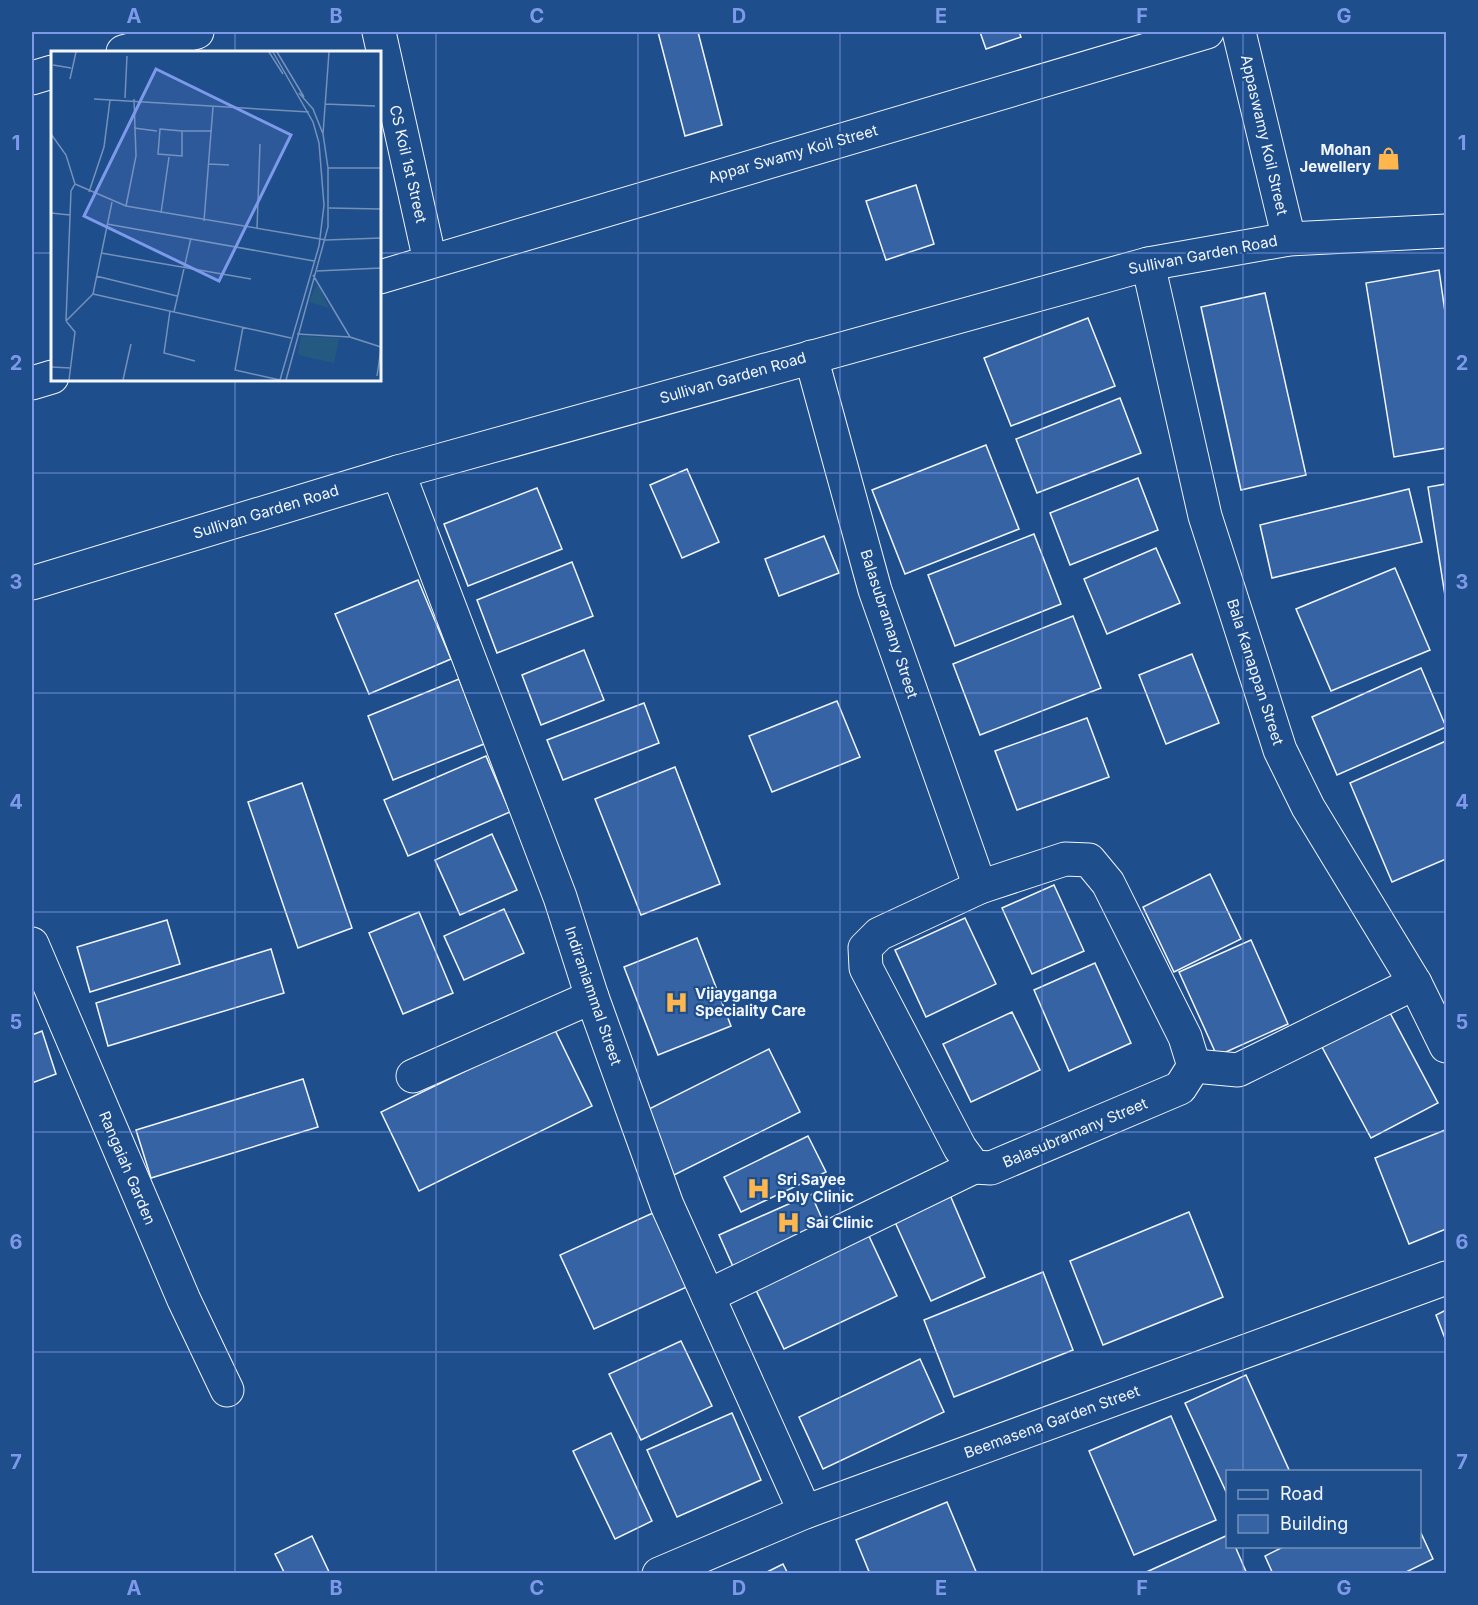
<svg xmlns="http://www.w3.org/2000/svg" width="1478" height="1605" font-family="Inter,sans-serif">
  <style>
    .building { fill: #3563a3; stroke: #f2f6ff; stroke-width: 1.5 }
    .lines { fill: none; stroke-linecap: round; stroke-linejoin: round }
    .minor-casing { stroke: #f2f6ff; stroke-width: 35 }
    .secondary-casing { stroke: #f2f6ff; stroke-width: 35 }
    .minor { stroke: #1f4e8c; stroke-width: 33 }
    .secondary { stroke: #1f4e8c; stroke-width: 33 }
    .grid { fill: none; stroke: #7d9aea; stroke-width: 1.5; stroke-opacity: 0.55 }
    .labels { text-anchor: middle; stroke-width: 4.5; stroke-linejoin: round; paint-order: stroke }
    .street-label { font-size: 15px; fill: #f2f6ff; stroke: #1f4e8c }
    .poi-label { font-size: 15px; font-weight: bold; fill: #f2f6ff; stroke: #1f4e8c; text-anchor: start }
    .inset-road { fill: none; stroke: #7391ba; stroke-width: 1.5 }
    .view { fill: #7d9aea; fill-opacity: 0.15; stroke: #7d9aea; stroke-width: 3 }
    .inset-edge { fill: none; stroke: #f2f6ff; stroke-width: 3 }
    .neatline { fill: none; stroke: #7d9aea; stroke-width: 2 }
    .grid-label { font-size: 20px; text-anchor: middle; font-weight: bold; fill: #7d9aea }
  </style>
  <rect width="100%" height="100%" fill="#1f4e8c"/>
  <!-- building -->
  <g class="building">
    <polygon points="658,32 698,32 722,125 685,136"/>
    <polygon points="980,32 1019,32 1021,37 986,49"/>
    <polygon points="916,185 934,244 886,260 866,201"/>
    <polygon points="1439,270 1446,319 1446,448 1394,457 1366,283"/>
    <polygon points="1265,293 1306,475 1241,490 1201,307"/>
    <polygon points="1088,318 1115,386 1011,426 984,358"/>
    <polygon points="1120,398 1141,453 1037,493 1016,439"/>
    <polygon points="986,445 1019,529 905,574 872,490"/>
    <polygon points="687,469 719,542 682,558 650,485"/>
    <polygon points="1138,478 1158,530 1070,565 1050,513"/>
    <polygon points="1446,484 1446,602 1428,487"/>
    <polygon points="537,488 562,549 468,586 444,524"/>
    <polygon points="1409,489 1422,542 1272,578 1260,525"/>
    <polygon points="1034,534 1061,604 955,646 928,575"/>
    <polygon points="824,536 839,573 779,596 765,559"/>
    <polygon points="1156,548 1180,603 1107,634 1084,579"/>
    <polygon points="572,562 593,616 497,653 477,600"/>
    <polygon points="1395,568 1430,650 1331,691 1296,609"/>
    <polygon points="418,580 451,659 369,694 335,614"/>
    <polygon points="1073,616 1101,688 980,735 953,664"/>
    <polygon points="584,650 604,700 541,725 522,675"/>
    <polygon points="1192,654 1219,723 1166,744 1139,675"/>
    <polygon points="1421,668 1446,727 1337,775 1312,717"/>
    <polygon points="459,679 484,744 393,780 368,716"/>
    <polygon points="837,701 860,757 772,792 749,736"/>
    <polygon points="644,703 659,743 563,780 547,740"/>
    <polygon points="1087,718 1109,777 1017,810 995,751"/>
    <polygon points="1446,741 1446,859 1392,882 1350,783"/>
    <polygon points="486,756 510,812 408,856 384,800"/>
    <polygon points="675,767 720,884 641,915 595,799"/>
    <polygon points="302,783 352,928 298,948 248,802"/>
    <polygon points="492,834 517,890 460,915 435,860"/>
    <polygon points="1210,874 1241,939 1174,972 1143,907"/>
    <polygon points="1054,885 1084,951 1032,974 1002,908"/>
    <polygon points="504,909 524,953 464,980 444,936"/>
    <polygon points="419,912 453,993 403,1014 369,933"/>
    <polygon points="965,918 996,984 926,1017 895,950"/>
    <polygon points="167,920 180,964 90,992 77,947"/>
    <polygon points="697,938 731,1026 658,1055 624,967"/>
    <polygon points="1251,940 1288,1024 1217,1056 1179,972"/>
    <polygon points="271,949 284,993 108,1046 96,1003"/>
    <polygon points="1095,963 1131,1043 1069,1071 1034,990"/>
    <polygon points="1389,1011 1438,1103 1371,1138 1322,1047"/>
    <polygon points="1012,1012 1040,1070 971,1102 943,1044"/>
    <polygon points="554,1028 592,1106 419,1191 381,1112"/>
    <polygon points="42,1031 56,1074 32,1083 32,1035"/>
    <polygon points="769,1049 800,1112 674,1175 643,1112"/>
    <polygon points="303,1079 318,1127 151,1178 136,1130"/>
    <polygon points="1445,1130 1446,1135 1446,1229 1409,1244 1375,1158"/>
    <polygon points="808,1136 826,1172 741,1212 724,1177"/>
    <polygon points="811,1194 827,1230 735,1271 719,1235"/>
    <polygon points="950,1195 985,1277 931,1301 894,1220"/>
    <polygon points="655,1212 689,1286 594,1329 560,1255"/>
    <polygon points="1189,1212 1223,1297 1103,1345 1070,1261"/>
    <polygon points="868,1234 897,1296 784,1349 755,1288"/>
    <polygon points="1043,1272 1073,1350 954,1397 924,1320"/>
    <polygon points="1446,1310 1446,1341 1436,1315"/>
    <polygon points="681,1341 712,1406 641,1440 609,1374"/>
    <polygon points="920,1359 944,1412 823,1469 799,1417"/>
    <polygon points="1246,1375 1290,1472 1228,1472 1228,1496 1185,1403"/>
    <polygon points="732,1413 761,1480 677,1517 647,1450"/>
    <polygon points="1171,1416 1216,1520 1134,1555 1089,1451"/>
    <polygon points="611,1433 652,1521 615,1539 573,1451"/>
    <polygon points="947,1502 977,1574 870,1574 856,1540"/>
    <polygon points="1420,1531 1433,1559 1402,1574 1273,1574 1265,1556 1285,1546 1420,1546"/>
    <polygon points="1228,1535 1228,1546 1235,1546 1247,1574 1142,1574"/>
    <polygon points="312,1536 330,1574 285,1574 275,1554"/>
    <polygon points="783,1564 788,1574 763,1574"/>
  </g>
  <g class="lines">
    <defs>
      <g id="minor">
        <polyline points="379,32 430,261"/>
        <polyline points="1239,32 1289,239"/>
        <polyline points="123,52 197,32"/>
        <polyline points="32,78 52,72"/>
        <polyline points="1148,264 1205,516 1280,750 1308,807 1415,983 1446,1046"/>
        <polyline points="380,277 1207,32"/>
        <polyline points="811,357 875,590 980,887"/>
        <polyline points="32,383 52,377"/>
        <polyline points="398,472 560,897 592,997 667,1205 805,1512"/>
        <polygon points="1065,859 1089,860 1108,883 1185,1037 1194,1066 1180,1088 991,1168 974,1167 960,1148 866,968 865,948 879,934 980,887"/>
        <polyline points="32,944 184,1300 227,1390"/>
        <polyline points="1194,1066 1238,1070 1415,983"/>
        <polyline points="413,1076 592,997"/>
        <polyline points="708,1296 974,1167"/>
        <polyline points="659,1574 805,1512 1446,1278"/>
      </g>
      <polyline id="secondary" points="32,583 398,472 1148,264 1289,239 1446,231"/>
    </defs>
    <!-- minor casing -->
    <use href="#minor" class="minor-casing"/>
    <!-- secondary casing -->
    <use href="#secondary" class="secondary-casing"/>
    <!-- minor -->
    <use href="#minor" class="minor"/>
    <!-- secondary -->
    <use href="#secondary" class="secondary"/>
  </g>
  <!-- grid -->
  <path class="grid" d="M235 32V52M436 32V1574M638 32V1574M840 32V1574M1042 32V1574M1243 32V1472M32 253H52M380 253H1446M235 380V1574M32 473H1446M32 693H1446M32 912H1446M32 1132H1446M32 1352H1446M1243 1546V1574"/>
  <!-- icons -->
  <defs>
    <symbol id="shop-bare" viewBox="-9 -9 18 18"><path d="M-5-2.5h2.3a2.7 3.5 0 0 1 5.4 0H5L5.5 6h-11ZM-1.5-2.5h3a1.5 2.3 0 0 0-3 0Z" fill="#ffb74d" stroke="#1f4e8c" stroke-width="2.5" paint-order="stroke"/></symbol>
    <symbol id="hospital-bare" viewBox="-9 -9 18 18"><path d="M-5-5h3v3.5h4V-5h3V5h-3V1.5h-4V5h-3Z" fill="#ffb74d" stroke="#1f4e8c" stroke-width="2.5" paint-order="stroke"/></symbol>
  </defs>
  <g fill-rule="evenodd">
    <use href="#shop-bare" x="1372" y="142" width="33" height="33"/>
    <use href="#hospital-bare" x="660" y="986" width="33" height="33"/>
    <use href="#hospital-bare" x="742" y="1172" width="33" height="33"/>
    <use href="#hospital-bare" x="772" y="1206" width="33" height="33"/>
  </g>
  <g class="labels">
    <!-- street labels -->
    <g class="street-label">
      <text transform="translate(1264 135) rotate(77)" y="5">Appaswamy Koil Street</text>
      <text transform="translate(793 154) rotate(-16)" y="5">Appar Swamy Koil Street</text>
      <text transform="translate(408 164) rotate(77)" y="5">CS Koil 1st Street</text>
      <text transform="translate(1203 255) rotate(-11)" y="5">Sullivan Garden Road</text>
      <text transform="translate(733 378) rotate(-16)" y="5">Sullivan Garden Road</text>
      <text transform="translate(266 512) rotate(-17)" y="5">Sullivan Garden Road</text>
      <text transform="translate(889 624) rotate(72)" y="5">Balasubramany Street</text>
      <text transform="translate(1255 672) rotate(72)" y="5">Bala Kanappan Street</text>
      <text transform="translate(593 996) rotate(71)" y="5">Indiraniammal Street</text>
      <text transform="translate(1075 1133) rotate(-23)" y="5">Balasubramany Street</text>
      <text transform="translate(127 1168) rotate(67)" y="5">Rangaiah Garden</text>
      <text transform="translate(1052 1422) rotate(-20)" y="5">Beemasena Garden Street</text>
    </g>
    <!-- poi labels -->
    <g class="poi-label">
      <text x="1371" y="155" text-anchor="end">Mohan<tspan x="1371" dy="17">Jewellery</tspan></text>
      <text x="695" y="999">Vijayganga<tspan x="695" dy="17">Speciality Care</tspan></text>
      <text x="777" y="1185">Sri Sayee<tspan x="777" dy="17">Poly Clinic</tspan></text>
      <text x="806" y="1228">Sai Clinic</text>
    </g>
  </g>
  <!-- overview -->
  <g transform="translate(51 51)">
    <rect width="330" height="330" fill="#1f4e8c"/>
    <path d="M265 235 268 236 278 257 258 251ZM250 285 288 287 283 312 247 304Z" fill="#245a82"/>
    <path class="inset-road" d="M218 1 232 23M222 1 262 71 268 92 273 154 268 195 229 329M226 1 253 46M2 14 20 17M19 28 25 1M74 47 76 5M43 48 258 61M274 53 324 55M83 77 106 80M109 78 131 80V105L107 103ZM131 80H161M0 83 15 104 24 133M272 83 278 1M158 113 178 114M277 117H330M38 141 53 96 59 49M75 155 85 105 83 48M278 157 330 158M0 162 19 164M110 162 118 106M153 170 162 56M56 173 263 210M206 178 209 93M275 189 330 187M50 202 200 228M266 220 330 217M262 224 299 286 330 296M45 225 126 245M42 243 240 287M42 243 61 151M119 260 113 302 144 310M123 261 140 187M15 270 42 243M15 270 20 140 24 133 75 155 275 189M15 270 24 281 18 329M192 276 184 319 229 329M246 283 299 286M0 316 20 317M326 325 330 298M72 329 80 293M235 329 277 176V117L272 83 262 58 248 42"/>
    <path class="view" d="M105 18 240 84 168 230 33 165Z"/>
    <rect width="330" height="330" class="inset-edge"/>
  </g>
  <!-- border -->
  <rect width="1478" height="1605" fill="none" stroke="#1f4e8c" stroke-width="66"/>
  <!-- legend -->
  <rect x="1226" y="1470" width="195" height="78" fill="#1f4e8c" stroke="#7391ba" stroke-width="1.5"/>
  <rect x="1238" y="1490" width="30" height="9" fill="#1f4e8c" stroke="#7391ba" stroke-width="1.5"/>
  <text x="1280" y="1500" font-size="18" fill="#f2f6ff">Road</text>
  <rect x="1238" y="1515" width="30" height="18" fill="#3563a3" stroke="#7391ba" stroke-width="1.5"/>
  <text x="1280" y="1530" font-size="18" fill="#f2f6ff">Building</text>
  <rect x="33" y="33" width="1412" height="1539" class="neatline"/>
  <g class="grid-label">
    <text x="134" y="23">A</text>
    <text x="336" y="23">B</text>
    <text x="537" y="23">C</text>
    <text x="739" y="23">D</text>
    <text x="941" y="23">E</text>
    <text x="1142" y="23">F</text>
    <text x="1344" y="23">G</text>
    <text x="16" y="150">1</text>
    <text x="1462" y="150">1</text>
    <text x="16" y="370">2</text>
    <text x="1462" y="370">2</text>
    <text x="16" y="589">3</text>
    <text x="1462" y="589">3</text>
    <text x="16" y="809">4</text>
    <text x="1462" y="809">4</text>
    <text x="16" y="1029">5</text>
    <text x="1462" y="1029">5</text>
    <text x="16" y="1249">6</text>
    <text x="1462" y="1249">6</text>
    <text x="16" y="1469">7</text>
    <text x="1462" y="1469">7</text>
    <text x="134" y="1595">A</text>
    <text x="336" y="1595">B</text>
    <text x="537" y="1595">C</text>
    <text x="739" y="1595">D</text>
    <text x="941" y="1595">E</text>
    <text x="1142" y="1595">F</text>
    <text x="1344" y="1595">G</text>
  </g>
</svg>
